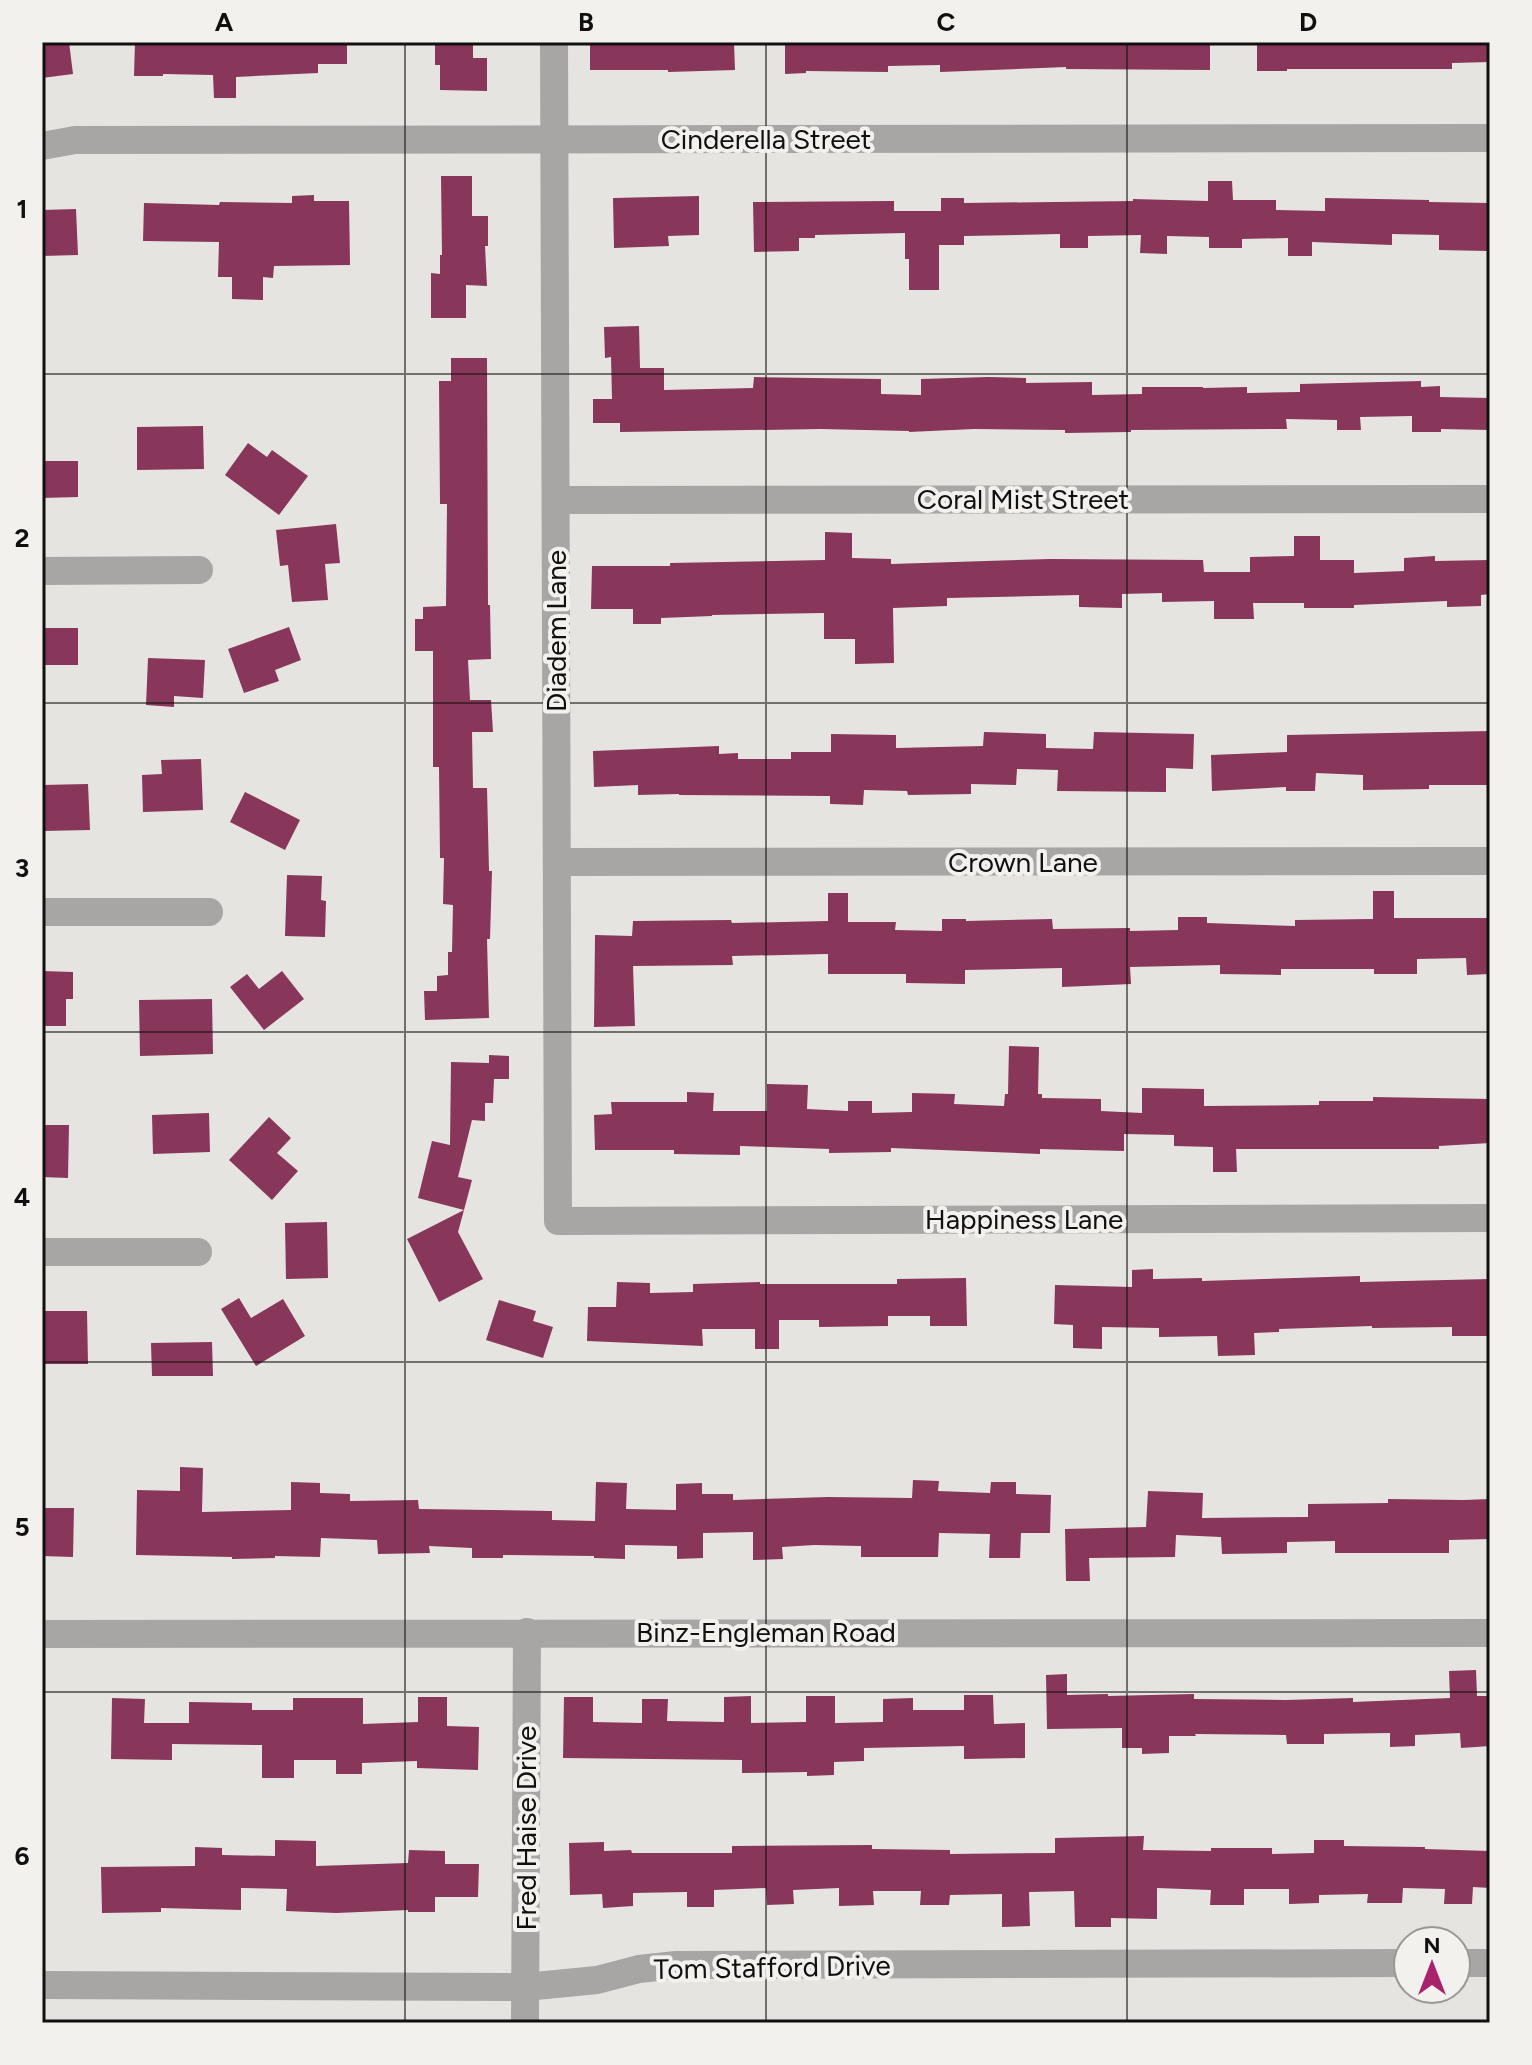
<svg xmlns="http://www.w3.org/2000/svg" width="1532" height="2065" font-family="Figtree,sans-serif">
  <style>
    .building { fill: #883659 }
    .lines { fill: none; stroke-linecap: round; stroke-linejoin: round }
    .minor { stroke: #a7a6a5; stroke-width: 28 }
    .grid { fill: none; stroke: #10100f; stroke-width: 2; stroke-opacity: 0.55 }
    .labels { text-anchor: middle; stroke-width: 8; stroke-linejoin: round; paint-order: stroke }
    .street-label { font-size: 28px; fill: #10100f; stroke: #f2f1ee }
    .neatline { fill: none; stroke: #10100f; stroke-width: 3 }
    .grid-label { font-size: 26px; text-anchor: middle; font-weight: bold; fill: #10100f }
  </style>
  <rect width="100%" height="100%" fill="#e5e4e1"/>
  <!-- building -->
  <g class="building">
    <polygon points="42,42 69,42 73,74 42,78"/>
    <polygon points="135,42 347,42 347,64 318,64 318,73 236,77 236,98 214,98 213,75 163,74 163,76 134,76"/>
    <polygon points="435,42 473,42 473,58 487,58 487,91 440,90 440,65 435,65"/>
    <polygon points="590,42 734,42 735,70 668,72 668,70 590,70"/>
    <polygon points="785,42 1210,42 1210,70 1066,69 1066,67 940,72 940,65 888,66 888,72 806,71 806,73 785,74"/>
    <polygon points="1257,42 1490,42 1490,62 1452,63 1452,69 1287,69 1287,71 1257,71"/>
    <polygon points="441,176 472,176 472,216 488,216 488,246 485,246 487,286 466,285 466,318 431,318 431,273 440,274 440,255 442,255"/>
    <polygon points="1208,181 1232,181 1233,200 1276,200 1276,210 1325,211 1325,198 1429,200 1429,202 1490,203 1490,235 1487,235 1487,251 1439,250 1439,235 1392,234 1392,245 1312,242 1312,256 1288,256 1288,238 1242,239 1242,248 1209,248 1209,237 1167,236 1167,254 1140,253 1141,235 1088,236 1088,248 1060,248 1060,234 964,236 964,245 939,245 939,290 909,290 909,259 905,259 905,233 815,235 815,238 799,238 799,251 754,252 753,202 894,201 894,211 941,211 941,198 964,198 964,203 1133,201 1133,199 1208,201"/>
    <polygon points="314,195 314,201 349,201 350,265 274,266 273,278 263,277 263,300 232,299 232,277 218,277 219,242 143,241 144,203 219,205 220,202 292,203 292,196"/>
    <polygon points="699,196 699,235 668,236 669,246 614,248 613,198"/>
    <polygon points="76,209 78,255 42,256 42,210"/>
    <polygon points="639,326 640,368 664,368 664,390 753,388 754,377 881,379 881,394 921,395 921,379 988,377 1026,378 1026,383 1092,382 1092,395 1142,394 1142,387 1203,387 1203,388 1247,387 1247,393 1300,392 1300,384 1421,381 1421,387 1440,386 1440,397 1490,398 1490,430 1441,429 1441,432 1412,432 1412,416 1360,417 1361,430 1337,430 1337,420 1286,419 1287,429 1131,430 1131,432 1065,433 1065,430 974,429 909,432 909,431 821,429 620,432 620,423 593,423 593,399 612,399 611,357 605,358 604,327"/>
    <polygon points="451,358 487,358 488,605 490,605 491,659 468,660 470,700 491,700 493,732 472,732 473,788 487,788 489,871 492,871 490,939 487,939 489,1018 425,1020 424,991 437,991 437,976 448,975 448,952 452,952 453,905 443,904 444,858 440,858 439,767 433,767 433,651 415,651 415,619 423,619 423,607 446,606 447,504 440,504 439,381 451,381"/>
    <polygon points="203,426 204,469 137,470 137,427"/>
    <polygon points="248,443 267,457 272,450 308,476 279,515 225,475"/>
    <polygon points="42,461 78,461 78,497 42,498"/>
    <polygon points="336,524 340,563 325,564 328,600 292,602 288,565 280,566 276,530"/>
    <polygon points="825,532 852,533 852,558 891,559 891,564 1050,559 1203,560 1204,572 1250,572 1250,557 1294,556 1294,536 1320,536 1320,560 1354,560 1354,573 1404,571 1404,558 1435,556 1435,561 1490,560 1490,594 1481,595 1481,606 1447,607 1447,601 1354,605 1354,608 1304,608 1304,603 1253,603 1254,619 1214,619 1214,601 1162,602 1162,593 1122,594 1122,608 1079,607 1079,595 947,598 947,606 893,608 894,663 855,664 855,639 824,639 824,613 712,615 712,616 661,618 661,624 633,624 633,609 591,609 592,566 670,566 670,563 825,560"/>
    <polygon points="289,627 301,660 275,670 279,681 244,693 228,649"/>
    <rect x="42" y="628" width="36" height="37"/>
    <polygon points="148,658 205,660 203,698 174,696 174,707 146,705"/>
    <polygon points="1490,731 1490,785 1429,785 1429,789 1363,790 1363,775 1316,773 1315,791 1286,791 1286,787 1212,791 1211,755 1287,752 1287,735"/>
    <polygon points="984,732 1046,734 1046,748 1093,749 1094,732 1194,734 1193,769 1166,768 1166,792 1057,791 1058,770 1017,769 1016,785 971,784 971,794 908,795 907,791 864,790 863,805 830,804 830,796 679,795 679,794 638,795 638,785 594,787 593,751 719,746 719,754 738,753 738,759 791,759 791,752 831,752 831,734 896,735 896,748 983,746"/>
    <polygon points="201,759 203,810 143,812 142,775 162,774 161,760"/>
    <polygon points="88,784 90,830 42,831 42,785"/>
    <polygon points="245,792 300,820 285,850 230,822"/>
    <polygon points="287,875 322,876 321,900 326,901 325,937 285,936"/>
    <polygon points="1373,891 1394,891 1394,918 1490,918 1490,974 1467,975 1466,958 1417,959 1417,974 1374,974 1374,969 1281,969 1281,975 1220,974 1220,965 1130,967 1131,984 1062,987 1062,968 965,970 965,984 906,983 906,974 828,974 828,954 732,956 733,965 633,966 635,1026 594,1027 595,935 632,936 633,921 731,920 732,923 828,921 828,893 848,893 848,922 896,922 895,930 942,931 942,919 966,919 966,921 1052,919 1053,929 1130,928 1130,931 1178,930 1178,917 1207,917 1207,923 1295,926 1295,920 1373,919"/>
    <polygon points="42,971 73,972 73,999 66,999 66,1026 42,1026"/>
    <polygon points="282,971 304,999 264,1030 230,987 247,974 259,989"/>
    <polygon points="212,999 213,1054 140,1056 139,1000"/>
    <polygon points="1009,1046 1039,1047 1038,1094 1042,1094 1042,1098 1101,1099 1101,1111 1142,1113 1142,1088 1204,1089 1204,1106 1319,1105 1319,1101 1373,1101 1373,1097 1490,1099 1490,1143 1439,1146 1439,1149 1236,1149 1237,1172 1213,1172 1213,1147 1174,1146 1174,1135 1124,1134 1124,1151 1040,1149 1040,1154 891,1148 891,1152 829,1153 829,1149 740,1146 740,1155 674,1154 674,1150 595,1150 594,1115 612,1114 611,1102 687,1102 687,1092 714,1093 713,1111 767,1111 767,1084 808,1085 807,1109 848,1111 848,1101 872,1101 872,1113 912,1112 912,1093 955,1094 954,1104 1004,1106 1005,1094 1008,1094"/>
    <polygon points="489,1055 509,1056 509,1079 494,1079 493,1103 485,1103 485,1121 472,1120 458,1177 472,1180 464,1210 418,1198 432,1141 450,1145 451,1062 489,1063"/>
    <polygon points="209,1113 210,1152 153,1154 152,1115"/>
    <polygon points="269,1117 291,1138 277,1153 298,1171 272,1200 229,1160"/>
    <polygon points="42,1125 69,1125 68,1178 42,1177"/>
    <polygon points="464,1210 458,1232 483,1279 439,1302 407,1239"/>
    <polygon points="327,1222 328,1278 286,1279 285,1223"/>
    <polygon points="1153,1269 1153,1279 1202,1278 1202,1281 1360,1276 1360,1282 1490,1279 1490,1336 1452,1336 1452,1327 1372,1328 1372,1326 1279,1329 1279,1332 1254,1333 1255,1355 1218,1356 1217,1336 1159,1337 1159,1328 1102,1327 1102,1349 1073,1348 1073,1325 1054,1324 1055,1285 1132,1287 1132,1270"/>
    <polygon points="966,1278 967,1326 930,1326 930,1316 888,1316 888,1326 819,1327 819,1320 779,1320 779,1349 755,1349 755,1329 702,1329 703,1346 587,1341 588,1307 616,1307 617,1282 650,1283 650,1293 693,1292 693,1284 760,1282 760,1284 897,1284 897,1279"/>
    <polygon points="239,1298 251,1318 283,1299 305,1336 256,1366 221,1309"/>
    <polygon points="499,1300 536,1311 533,1321 553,1327 543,1358 486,1340"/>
    <polygon points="42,1311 87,1311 88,1364 42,1364"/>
    <polygon points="212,1342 213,1376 152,1376 151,1343"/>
    <polygon points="180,1467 203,1468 202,1512 291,1510 291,1482 320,1483 320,1493 350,1494 350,1501 418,1500 419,1509 552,1511 552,1520 595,1521 596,1482 627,1483 626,1509 676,1510 676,1484 702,1483 702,1494 733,1494 733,1500 828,1497 912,1498 913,1480 939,1481 938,1491 990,1493 991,1482 1016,1482 1016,1494 1051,1495 1050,1533 1021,1533 1020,1558 989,1558 990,1534 939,1533 938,1557 861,1557 861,1546 814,1545 782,1547 783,1559 753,1560 753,1532 703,1533 703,1558 677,1559 677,1546 625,1545 625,1559 594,1558 594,1556 503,1555 503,1558 472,1558 472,1548 429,1546 430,1553 378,1554 377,1540 321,1538 320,1557 275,1556 275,1558 232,1559 232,1557 136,1555 137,1490 180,1491"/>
    <polygon points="1148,1491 1203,1493 1202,1518 1308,1517 1308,1504 1388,1503 1388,1499 1464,1500 1490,1499 1490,1539 1449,1540 1449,1553 1335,1553 1335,1541 1287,1542 1287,1553 1222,1554 1221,1537 1176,1535 1175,1557 1089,1558 1090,1581 1066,1581 1065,1529 1146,1527"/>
    <polygon points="42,1508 74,1508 73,1557 42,1556"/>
    <polygon points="1476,1670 1477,1696 1490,1696 1490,1746 1461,1748 1460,1733 1415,1735 1415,1746 1390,1747 1390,1733 1324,1734 1324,1744 1287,1744 1286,1735 1195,1734 1196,1736 1169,1736 1169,1753 1142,1754 1142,1748 1122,1748 1122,1728 1047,1729 1046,1675 1067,1674 1067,1695 1108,1694 1108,1696 1194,1694 1194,1699 1286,1700 1353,1698 1353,1702 1450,1698 1449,1671"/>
    <polygon points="964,1695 993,1695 994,1724 1025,1723 1025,1758 964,1759 964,1746 864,1748 864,1761 834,1762 834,1775 807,1776 807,1772 742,1773 742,1760 563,1758 564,1697 593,1697 593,1722 642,1723 642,1699 668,1699 667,1721 724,1722 724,1697 751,1696 751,1723 806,1722 806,1696 835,1696 835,1723 883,1722 883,1699 913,1698 913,1710 964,1710"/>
    <polygon points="418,1697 447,1697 447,1726 479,1727 478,1770 417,1768 417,1761 362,1763 362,1774 336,1774 336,1760 294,1760 294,1778 262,1778 262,1745 172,1744 172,1760 111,1759 112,1698 145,1699 144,1723 189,1723 189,1702 252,1703 252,1710 293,1710 293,1698 363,1698 363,1724 418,1722"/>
    <polygon points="1144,1836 1143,1850 1211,1851 1211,1848 1272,1848 1272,1854 1314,1853 1314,1840 1344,1840 1344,1846 1425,1847 1425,1849 1490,1851 1490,1888 1473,1887 1472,1904 1444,1904 1445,1889 1403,1888 1402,1903 1367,1903 1368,1894 1319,1895 1319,1903 1289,1904 1289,1889 1244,1889 1244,1905 1210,1905 1211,1890 1157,1888 1157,1919 1111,1918 1111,1927 1075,1927 1074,1891 1029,1892 1030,1926 1002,1927 1002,1894 950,1895 949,1905 920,1905 921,1891 873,1891 874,1905 839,1906 839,1888 793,1890 794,1904 767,1905 766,1888 714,1890 714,1907 687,1907 687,1892 633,1893 633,1906 603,1908 602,1894 570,1895 569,1843 604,1842 604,1851 631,1850 632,1853 732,1853 732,1846 872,1845 872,1849 950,1850 950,1854 1055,1853 1055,1838"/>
    <polygon points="275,1840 316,1841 316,1866 408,1863 409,1850 445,1851 445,1864 479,1864 478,1897 435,1897 435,1912 408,1912 408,1910 336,1913 286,1911 287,1889 241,1888 241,1910 161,1908 161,1912 102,1913 101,1867 195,1866 195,1847 222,1848 222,1855 275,1856"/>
  </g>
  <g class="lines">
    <!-- minor -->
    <g class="minor">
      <polyline points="554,42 558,1221 1490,1218"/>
      <polyline points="42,146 75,140 1490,138"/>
      <polyline points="556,500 1490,499"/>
      <polyline points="42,571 199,570"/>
      <polyline points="557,862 1490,861"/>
      <polyline points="42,912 209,912"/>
      <polyline points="42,1252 198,1252"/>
      <polyline points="42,1634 1490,1633"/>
      <polyline points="1456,1963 1490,1963"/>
      <polyline points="42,1985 525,1987 597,1980 639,1969 676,1965 1408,1963"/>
      <polyline points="525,2023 527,1632"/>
    </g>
  </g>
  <!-- grid -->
  <path class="grid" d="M405 42V2023M766 42V2023M1127 42V2023M42 374H1490M42 703H1490M42 1032H1490M42 1362H1490M42 1692H1490"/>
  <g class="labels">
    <!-- street labels -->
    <g class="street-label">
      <text x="766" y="149">Cinderella Street</text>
      <text x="1023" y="509">Coral Mist Street</text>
      <text transform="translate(556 631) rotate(-90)" y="10">Diadem Lane</text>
      <text x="1023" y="872">Crown Lane</text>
      <text x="1024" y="1229">Happiness Lane</text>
      <text x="766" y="1642">Binz-Engleman Road</text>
      <text transform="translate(526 1828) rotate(-90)" y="10">Fred Haise Drive</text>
      <text transform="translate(772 1967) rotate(-1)" y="10">Tom Stafford Drive</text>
    </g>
  </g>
  <!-- border -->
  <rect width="1532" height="2065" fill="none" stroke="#f2f1ee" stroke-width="88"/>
  <!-- north arrow -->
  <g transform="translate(1432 1965)"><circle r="38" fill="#f2f1ee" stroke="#989795" stroke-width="2"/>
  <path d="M0-6L14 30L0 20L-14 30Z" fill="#a9236c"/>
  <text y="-12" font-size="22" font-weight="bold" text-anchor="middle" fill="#10100f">N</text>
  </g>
  <rect x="44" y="44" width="1444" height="1977" class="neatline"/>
  <g class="grid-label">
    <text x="224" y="31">A</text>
    <text x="586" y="31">B</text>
    <text x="946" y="31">C</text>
    <text x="1308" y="31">D</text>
    <text x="22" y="218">1</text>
    <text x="22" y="547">2</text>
    <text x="22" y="877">3</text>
    <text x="22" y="1206">4</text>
    <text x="22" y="1536">5</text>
    <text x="22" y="1865">6</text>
  </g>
</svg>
